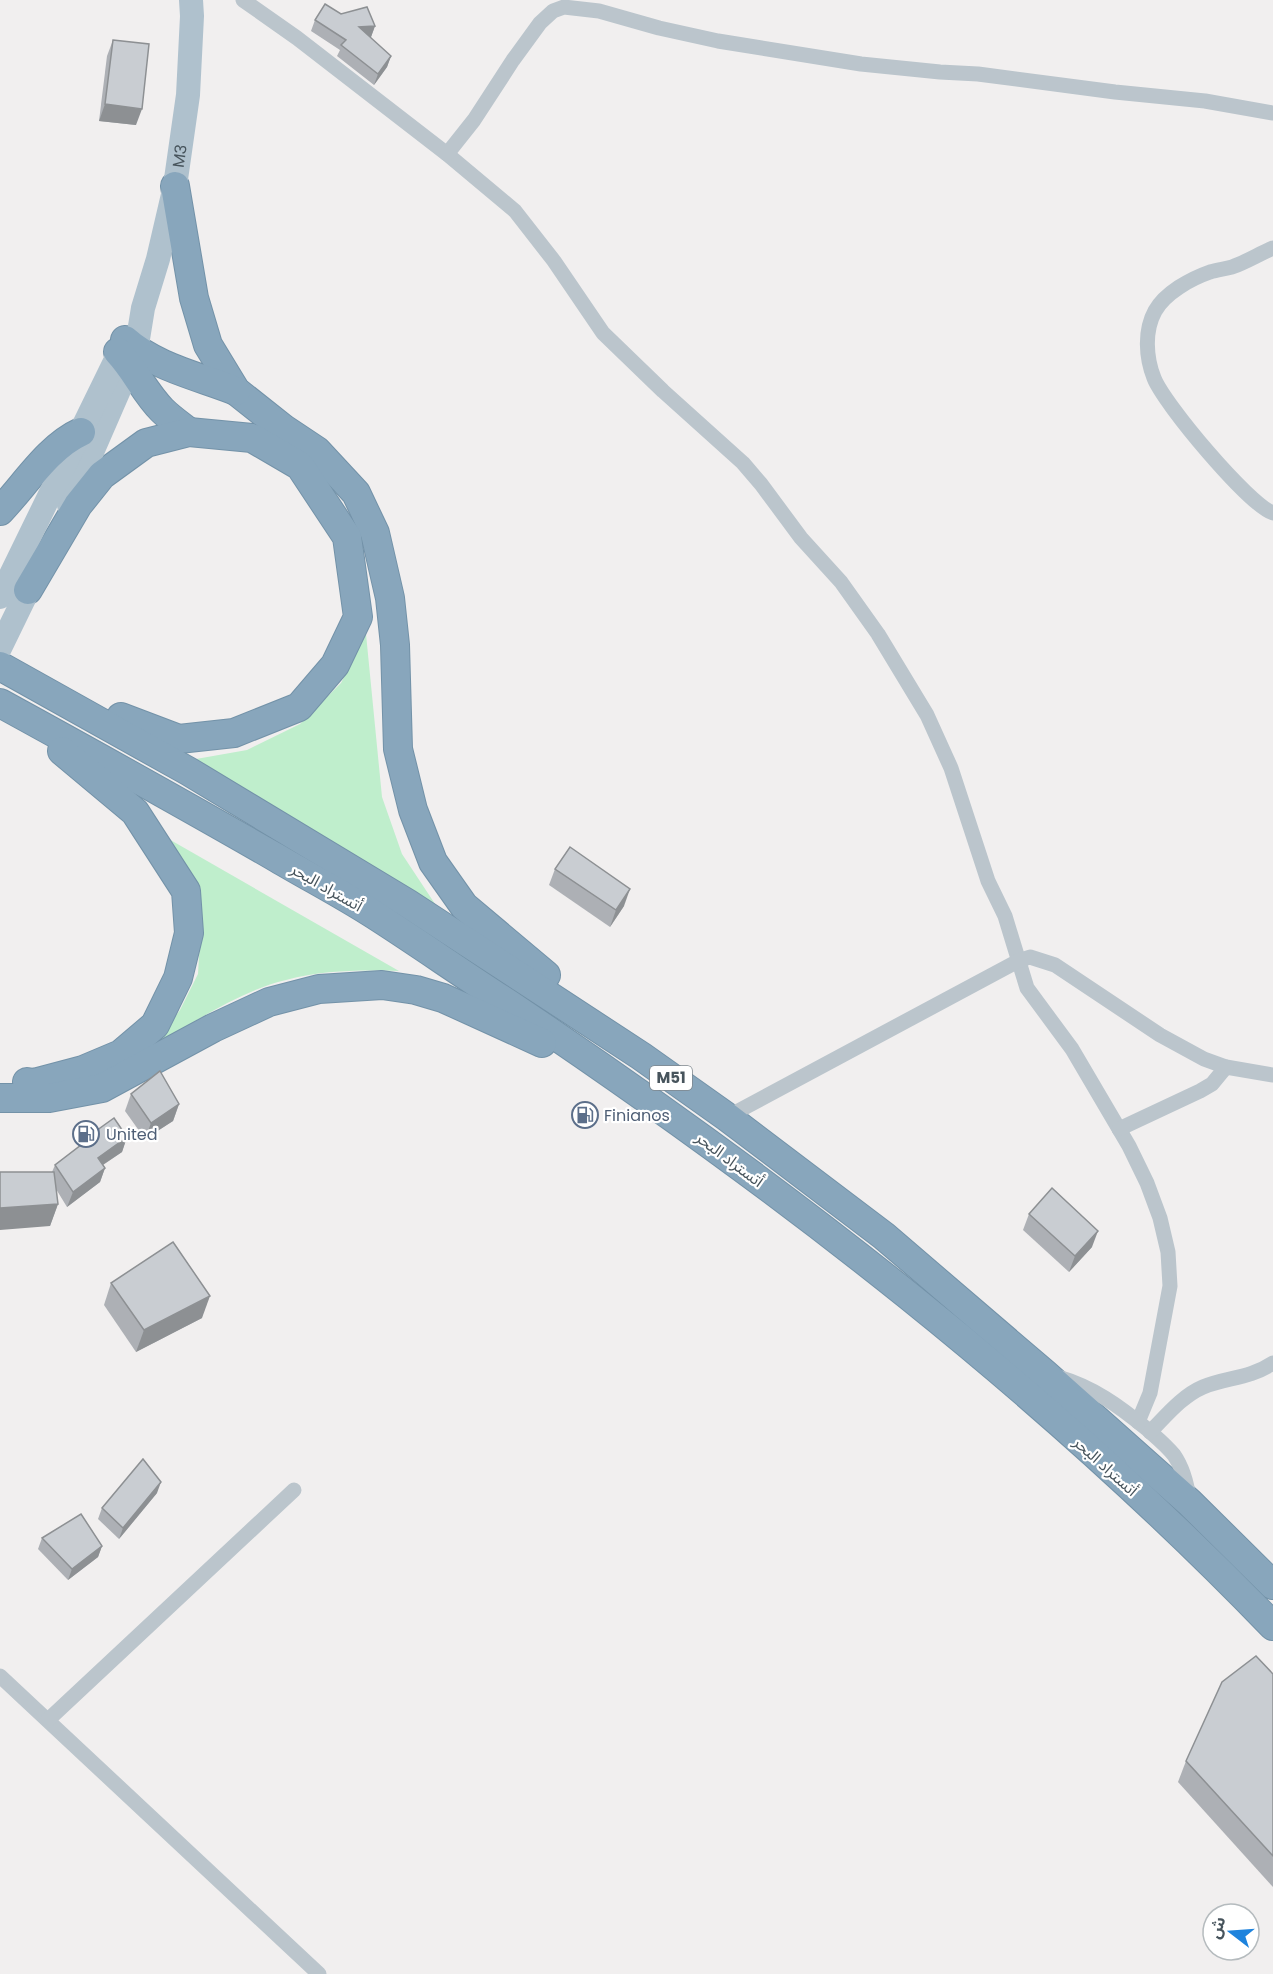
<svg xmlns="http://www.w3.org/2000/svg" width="1273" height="1974" font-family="Poppins,'Noto Sans Arabic',sans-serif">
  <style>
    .green { fill: #bfeecc }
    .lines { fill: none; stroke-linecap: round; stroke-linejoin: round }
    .motorway-casing { stroke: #7392a8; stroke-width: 30 }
    .minor { stroke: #bbc5cc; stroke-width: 15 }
    .primary { stroke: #afc1cd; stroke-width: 24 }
    .motorway { stroke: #88a6bc; stroke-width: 28 }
    .wall { fill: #adb0b5 }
    .shaded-wall { fill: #8d9093 }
    .building { fill: #c9cdd2; stroke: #8d9093; stroke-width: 1.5 }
    .labels { text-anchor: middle; stroke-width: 4.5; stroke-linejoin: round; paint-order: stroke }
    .shield { fill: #fff; stroke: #7e878d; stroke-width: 1.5 }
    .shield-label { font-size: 15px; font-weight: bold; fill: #47545c }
    .street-label { font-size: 16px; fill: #47545c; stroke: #fff }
    .service-label { font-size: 16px; fill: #4e5e75; stroke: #fff; text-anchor: start }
  </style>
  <rect width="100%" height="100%" fill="#f1efef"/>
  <!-- green -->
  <g class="green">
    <polygon points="366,634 382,797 402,854 443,916 196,759 247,750 300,724 341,683"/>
    <path d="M167 838 399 971C360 970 324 970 286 980 240 991 195 1022 154 1045L180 1010 198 974 201 921Z"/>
  </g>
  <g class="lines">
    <defs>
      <g id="motorway">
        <polyline points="175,186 194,298 208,345 236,391 284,429 317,451 356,493 375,533 390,598 395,645 398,749 413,810 433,862 464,906 546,975"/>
        <path d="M125 340C155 367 198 376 236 391"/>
        <path d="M118 352C135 370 145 393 162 410 170 418 180 425 189 432"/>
        <path d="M0 511C25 485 48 447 81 432"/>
        <polyline points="28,590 78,505 102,475 146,443 189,432 252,438 300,466 347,537 358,617 335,665 299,707 234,733 179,739 121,717"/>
        <polyline points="0,666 188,771 407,903 641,1056 727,1117 884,1236 1045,1374 1189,1502 1273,1585"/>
        <path d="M0 703C93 754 185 805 277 858 309 877 342 894 373 914 420 944 465 976 512 1006 784 1189 1045 1390 1273 1626"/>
        <polyline points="27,1082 34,1083 83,1070 121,1054 155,1025 178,978 189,933 186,891 135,812 62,751"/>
        <polyline points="0,1098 49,1098 102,1088 213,1028 269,1002 319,989 382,985 416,990 443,998 542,1043"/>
      </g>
    </defs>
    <!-- motorway casing -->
    <use href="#motorway" class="motorway-casing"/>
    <!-- minor -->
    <g class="minor">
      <polyline points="243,0 297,38 447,154 515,211 554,261 603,333 663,391 743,463 761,484 801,538 841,582 878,634 927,715 951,768 988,881 1005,916 1027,988 1072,1049 1129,1146 1147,1183 1160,1218 1168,1252 1170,1286 1150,1393 1138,1422"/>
      <polyline points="447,154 474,120 513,60 540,23 553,11 564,7 599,11 659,28 718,41 861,64 940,72 978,74 1115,92 1205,101 1273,113"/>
      <path d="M1273 248C1259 254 1246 262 1232 267 1224 269 1217 270 1210 272 1190 279 1165 293 1155 311 1144 331 1146 358 1154 378 1164 404 1249 505 1273 513"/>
      <polyline points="727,1117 1018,961 1030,957 1055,965 1160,1035 1204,1059 1226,1067 1273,1075"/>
      <polyline points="1119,1129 1200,1091 1212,1084 1226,1067"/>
      <path d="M1058 1377C1093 1387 1119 1406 1147 1429 1156 1437 1166 1445 1174 1455 1183 1468 1187 1484 1189 1499"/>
      <path d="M1150 1432C1166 1416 1182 1396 1203 1387 1227 1377 1249 1379 1273 1363"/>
      <polyline points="0,1676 319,1974"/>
      <polyline points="48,1720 294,1490"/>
    </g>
    <!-- primary -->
    <g class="primary">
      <path id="s1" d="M69 505 136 351 143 308 158 259 175 186 188 95 192 16 191 0"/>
      <polyline points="0,597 126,339"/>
      <polyline points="0,648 36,574"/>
    </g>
    <!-- motorway -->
    <use href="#motorway" class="motorway"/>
  </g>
  <!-- wall -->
  <g class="wall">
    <polygon points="341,14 375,26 371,37 370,37 391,56 387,67 374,85 337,56 340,50 311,31 315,20"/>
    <polygon points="113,40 136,125 99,121 107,56"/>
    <polygon points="555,869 624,906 610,927 549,885"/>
    <polygon points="131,1094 179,1104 173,1121 145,1139 125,1111"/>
    <polygon points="89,1136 127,1137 122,1152 103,1165 105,1168 100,1182 67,1207 56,1189 58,1204 50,1226 52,1172 55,1165 87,1141"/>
    <polygon points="1029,1214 1092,1247 1069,1272 1023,1230"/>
    <polygon points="111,1283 202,1318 136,1352 104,1305"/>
    <polygon points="157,1493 119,1539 98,1519 102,1508"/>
    <polygon points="42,1538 102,1546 98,1557 68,1580 38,1549"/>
    <polygon points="1273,1674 1273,1887 1178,1782 1186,1761"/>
  </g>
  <!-- shaded-wall -->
  <g class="shaded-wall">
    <polygon points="375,26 371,37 355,38 359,27"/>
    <polygon points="391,56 387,67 374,85 378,74"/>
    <polygon points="105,104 142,109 136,125 99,121"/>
    <polygon points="630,889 624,906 610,927 616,910"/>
    <polygon points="179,1104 173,1121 145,1139 151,1123"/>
    <polygon points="127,1137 122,1152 92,1172 98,1158"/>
    <polygon points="105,1168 100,1182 67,1207 73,1192"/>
    <polygon points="58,1204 50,1226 0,1230 0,1208"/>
    <polygon points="1098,1231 1092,1247 1069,1272 1075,1256"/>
    <polygon points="210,1296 202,1318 136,1352 144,1330"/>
    <polygon points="161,1482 157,1493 119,1539 123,1528"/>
    <polygon points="102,1546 98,1557 68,1580 72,1569"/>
  </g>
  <!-- building -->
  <g class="building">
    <polygon points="325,4 341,14 367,7 375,26 359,27 391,56 378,74 341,45 346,40 315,20"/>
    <polygon points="113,40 149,44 142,109 105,104"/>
    <polygon points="570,847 630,889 616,910 555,869"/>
    <polygon points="160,1071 179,1104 151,1123 131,1094"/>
    <polygon points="114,1118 127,1137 98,1158 105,1168 73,1192 55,1165 90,1138 89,1136"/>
    <polygon points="0,1172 54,1172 58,1204 0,1208"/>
    <polygon points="1052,1188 1098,1231 1075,1256 1029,1214"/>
    <polygon points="173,1242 210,1296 144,1330 111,1283"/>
    <polygon points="143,1459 161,1482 123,1528 102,1508"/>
    <polygon points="81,1514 102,1546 72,1569 42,1538"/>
    <polygon points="1256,1656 1273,1674 1273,1856 1186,1761 1222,1682"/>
  </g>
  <!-- icons -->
  <defs>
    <symbol id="fuel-ring" viewBox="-11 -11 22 22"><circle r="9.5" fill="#fff" stroke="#5c6f8a" stroke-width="1.5"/><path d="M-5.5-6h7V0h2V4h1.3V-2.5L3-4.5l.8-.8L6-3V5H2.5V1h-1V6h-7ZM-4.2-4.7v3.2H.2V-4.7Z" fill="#5c6f8a"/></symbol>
  </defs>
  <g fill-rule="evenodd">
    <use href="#fuel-ring" x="570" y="1100" width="30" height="30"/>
    <use href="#fuel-ring" x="71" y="1119" width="30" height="30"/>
  </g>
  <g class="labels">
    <!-- shield labels -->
    <rect class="shield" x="650" y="1066" width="42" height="24" rx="4.5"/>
    <g class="shield-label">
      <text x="671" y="1083">M51</text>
    </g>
    <!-- street labels -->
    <g class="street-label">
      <text dy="6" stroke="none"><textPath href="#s1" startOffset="368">M3</textPath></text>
      <text transform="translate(327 887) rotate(30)" y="6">أتستراد البحر</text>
      <text transform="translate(730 1159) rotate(37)" y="6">أتستراد البحر</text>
      <text transform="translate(1106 1466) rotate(42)" y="6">أتستراد البحر</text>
    </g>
    <!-- service labels -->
    <g class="service-label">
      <text x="604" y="1121">Finianos</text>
      <text x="106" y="1140">United</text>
    </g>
  </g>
  <!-- north arrow -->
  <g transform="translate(1231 1932) rotate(287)"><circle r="28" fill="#ffffff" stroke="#b5bbbe" stroke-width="1.5"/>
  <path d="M0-4.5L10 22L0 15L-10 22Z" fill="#1e83dd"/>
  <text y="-9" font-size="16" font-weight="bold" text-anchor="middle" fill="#47545c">ش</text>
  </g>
</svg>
